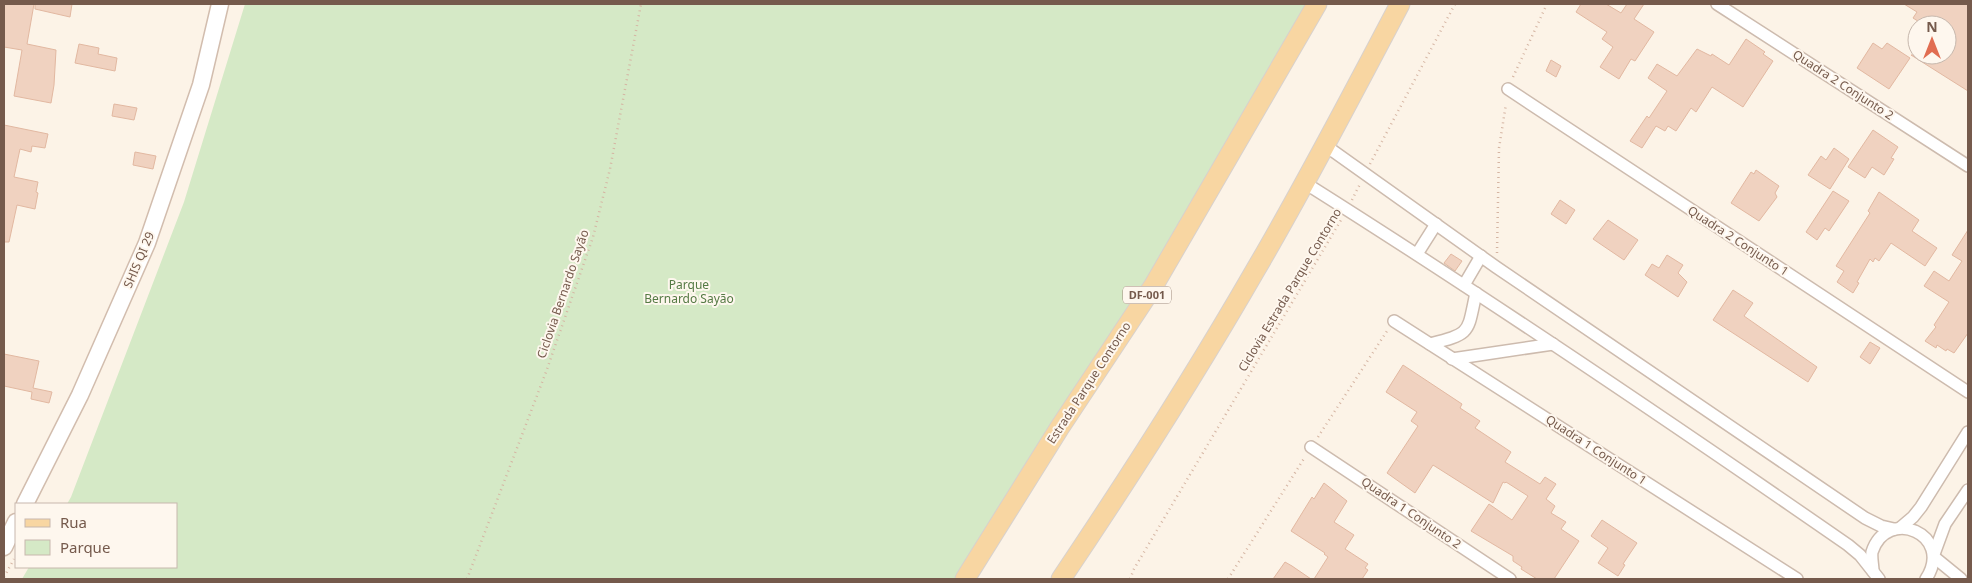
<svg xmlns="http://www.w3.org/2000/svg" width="1972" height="583" font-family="'Noto Sans',sans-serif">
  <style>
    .green { fill: #d5e9c6 }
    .building { fill: #f0d2c0; stroke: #e2b8a1 }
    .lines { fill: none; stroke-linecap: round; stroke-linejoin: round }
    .street-casing { stroke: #cdbbae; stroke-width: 14 }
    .secondary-casing { stroke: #d2bdae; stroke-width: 19 }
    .primary-casing { stroke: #d8d1cd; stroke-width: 21 }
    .path { stroke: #d5b5a3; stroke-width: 2.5; stroke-dasharray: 1 4; stroke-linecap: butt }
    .street { stroke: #fff; stroke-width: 11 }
    .secondary { stroke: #fff; stroke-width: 16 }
    .primary { stroke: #f8d6a2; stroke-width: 19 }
    .labels { text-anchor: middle; stroke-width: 4; stroke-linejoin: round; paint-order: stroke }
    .shield { fill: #fef7ee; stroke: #9e897d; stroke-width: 1 }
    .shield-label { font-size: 11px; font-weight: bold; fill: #755a4c }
    .street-label { font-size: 12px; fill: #755a4c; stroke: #fef7ee }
    .park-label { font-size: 12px; fill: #557a44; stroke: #fef7ee }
  </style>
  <rect width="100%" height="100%" fill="#fcf3e7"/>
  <!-- green -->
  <polygon class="green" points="245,4 1318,4 1245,148 966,579 22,579 29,567 176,567 176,504 67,504 71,497 184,202"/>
  <!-- building -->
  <g class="building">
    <polygon points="4,4 34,4 27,44 56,50 54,85 51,103 14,96 22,50 4,47"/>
    <polygon points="35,4 72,4 70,17 35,9"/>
    <polygon points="1581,4 1606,4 1621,13 1627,4 1644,4 1634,19 1654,32 1635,61 1631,59 1619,79 1600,67 1613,47 1602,39 1607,32 1576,12"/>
    <polygon points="1904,4 1968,4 1968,91 1911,55 1947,55 1947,25 1924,25 1913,18 1917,12"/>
    <polygon points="1746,39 1765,52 1763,54 1773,61 1743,107 1712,87 1696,112 1691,108 1676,131 1668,126 1665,131 1656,126 1642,148 1630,141 1647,116 1649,118 1667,91 1648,78 1657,64 1677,76 1697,49 1711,56 1712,54 1729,65"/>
    <polygon points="1873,43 1882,49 1887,43 1910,58 1889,89 1857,68"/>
    <polygon points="79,44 99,48 98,54 117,58 115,71 75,63"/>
    <polygon points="1551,60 1561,66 1556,77 1546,71"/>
    <polygon points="114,104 137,108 134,120 112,116"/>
    <polygon points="4,125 48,134 45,148 32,146 31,152 20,149 14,177 38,182 36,192 38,193 35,209 17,205 9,242 4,242"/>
    <polygon points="1873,130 1898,147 1891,158 1894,159 1884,175 1872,167 1865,178 1848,167"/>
    <polygon points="1834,148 1849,159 1830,189 1808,175 1821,156 1826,160"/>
    <polygon points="135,152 156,156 153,169 133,165"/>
    <polygon points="1756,170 1779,186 1775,193 1777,197 1759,221 1731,203 1751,172 1754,174"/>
    <polygon points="1833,191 1849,201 1829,231 1825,228 1817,240 1806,232"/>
    <polygon points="1879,192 1919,220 1912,231 1937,248 1925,266 1891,243 1879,261 1875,258 1873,262 1870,259 1857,282 1859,283 1853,293 1837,282 1844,271 1836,266 1870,213 1868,211"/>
    <polygon points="1560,200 1575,210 1566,224 1551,214"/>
    <polygon points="1608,220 1638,240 1624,260 1593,239"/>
    <polygon points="1968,230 1968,333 1954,353 1947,349 1946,351 1937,345 1936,348 1925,341 1936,327 1934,325 1949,302 1924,286 1934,271 1949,281 1962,261 1952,255"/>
    <polygon points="1451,254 1462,261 1455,271 1444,263"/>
    <polygon points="1667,255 1683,265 1678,273 1687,282 1678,297 1645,275 1652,264 1659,268"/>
    <polygon points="1733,290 1753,303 1744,316 1817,367 1808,382 1713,320"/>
    <polygon points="1870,342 1880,348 1870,364 1860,357"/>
    <polygon points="4,354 39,361 33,388 52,392 49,403 31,399 32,392 4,386"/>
    <polygon points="1403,365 1462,404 1460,408 1480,421 1475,428 1511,452 1505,462 1540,484 1545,477 1556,484 1546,499 1555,506 1551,513 1566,522 1561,529 1579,541 1554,579 1537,579 1521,569 1522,567 1513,561 1513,556 1471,531 1489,504 1512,520 1528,496 1506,482 1505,483 1503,482 1493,503 1433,465 1415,493 1387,473 1418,426 1411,421 1417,412 1386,392"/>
    <polygon points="1324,483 1347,501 1334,522 1354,535 1345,549 1368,564 1365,568 1368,570 1362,579 1314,579 1328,557 1324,554 1325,553 1291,531 1312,497 1314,499"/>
    <polygon points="1602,520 1637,543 1623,564 1625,565 1618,576 1598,563 1608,548 1591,536"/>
    <polygon points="1285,562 1292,566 1311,579 1273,579"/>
  </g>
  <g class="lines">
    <defs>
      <g id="street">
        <polyline points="1717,4 1968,166"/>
        <polyline points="1508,89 1968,392"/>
        <polyline points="1326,146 1496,267 1865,518 1881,526 1894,529"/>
        <path d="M1305 183C1489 299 1669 421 1848 545L1860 555 1879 579"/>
        <polyline points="1417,254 1436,224"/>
        <polyline points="1464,285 1481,256"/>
        <polyline points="1394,321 1797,579"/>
        <path d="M1430 344C1472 333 1467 334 1476 293"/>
        <polyline points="1452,359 1553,344"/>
        <polyline points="1311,447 1510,579"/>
        <polyline points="1900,528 1913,517 1921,507 1968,432"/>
        <polyline points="1934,554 1945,524 1968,490"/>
        <polyline points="1934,557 1961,579"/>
        <path d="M1873 571C1873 565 1871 558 1872 552 1887 506 1955 534 1926 579"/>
      </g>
      <g id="secondary">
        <polyline points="25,504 80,395 147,243 201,85 220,4"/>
        <polyline points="4,547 16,522"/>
      </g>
      <g id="primary">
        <polyline points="965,579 1060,427 1154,285 1317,4"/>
        <path d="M1061 579C1129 478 1195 375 1256 269 1307 182 1353 93 1400 4"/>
      </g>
    </defs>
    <!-- street casing -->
    <use href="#street" class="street-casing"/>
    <!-- secondary casing -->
    <use href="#secondary" class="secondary-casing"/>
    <!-- primary casing -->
    <use href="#primary" class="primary-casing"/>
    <!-- path -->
    <g class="path">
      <polyline points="1513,77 1547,4"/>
      <polyline points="1370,164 1455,4"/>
      <polyline points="1352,200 1360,184"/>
      <polyline points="1497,253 1499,148 1506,104"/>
      <polyline points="1318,437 1387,331"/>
      <polyline points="4,577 14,559"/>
      <polyline points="467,579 546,372 593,237 610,169 641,4"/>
      <polyline points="1130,579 1134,569 1341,220"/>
      <polyline points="1228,579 1305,457"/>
    </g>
    <!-- street -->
    <use href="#street" class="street"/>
    <!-- secondary -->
    <use href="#secondary" class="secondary"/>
    <!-- primary -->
    <use href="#primary" class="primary"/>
  </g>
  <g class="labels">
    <!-- shield labels -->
    <rect class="shield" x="1123" y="286.5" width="48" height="17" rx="4"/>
    <g class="shield-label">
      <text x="1147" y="299">DF-001</text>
    </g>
    <!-- street labels -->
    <g class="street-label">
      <text transform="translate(1843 85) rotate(33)" y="4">Quadra 2 Conjunto 2</text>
      <text transform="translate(1738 241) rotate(33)" y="4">Quadra 2 Conjunto 1</text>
      <text transform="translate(139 260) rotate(-67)" y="4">SHIS QI 29</text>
      <text transform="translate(1290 290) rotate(-59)" y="4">Ciclovia Estrada Parque Contorno</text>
      <text transform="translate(563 294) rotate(-71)" y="4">Ciclovia Bernardo Sayão</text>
      <text transform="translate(1089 383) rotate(-57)" y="4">Estrada Parque Contorno</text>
      <text transform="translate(1596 450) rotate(33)" y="4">Quadra 1 Conjunto 1</text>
      <text transform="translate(1411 513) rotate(34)" y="4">Quadra 1 Conjunto 2</text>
    </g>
    <!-- park labels -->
    <g class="park-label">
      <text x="689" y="289">Parque<tspan x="689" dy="14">Bernardo Sayão</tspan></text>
    </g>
  </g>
  <!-- border -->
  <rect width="1972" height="583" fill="none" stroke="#755a4c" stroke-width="10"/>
  <!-- legend -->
  <rect x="15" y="503" width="162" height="65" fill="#fef7ee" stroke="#c7b8ad"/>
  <rect x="25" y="519" width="25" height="8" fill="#f8d6a2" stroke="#c7b8ad"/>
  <text x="60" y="528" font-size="15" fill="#755a4c">Rua</text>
  <rect x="25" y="540" width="25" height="15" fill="#d5e9c6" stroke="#c7b8ad"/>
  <text x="60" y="553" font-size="15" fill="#755a4c">Parque</text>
  <!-- north arrow -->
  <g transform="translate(1932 40)"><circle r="24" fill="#fef7ee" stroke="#c7b8ad"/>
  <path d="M0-4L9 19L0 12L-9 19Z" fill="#e16d51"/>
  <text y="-8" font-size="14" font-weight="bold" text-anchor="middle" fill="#755a4c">N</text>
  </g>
</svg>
